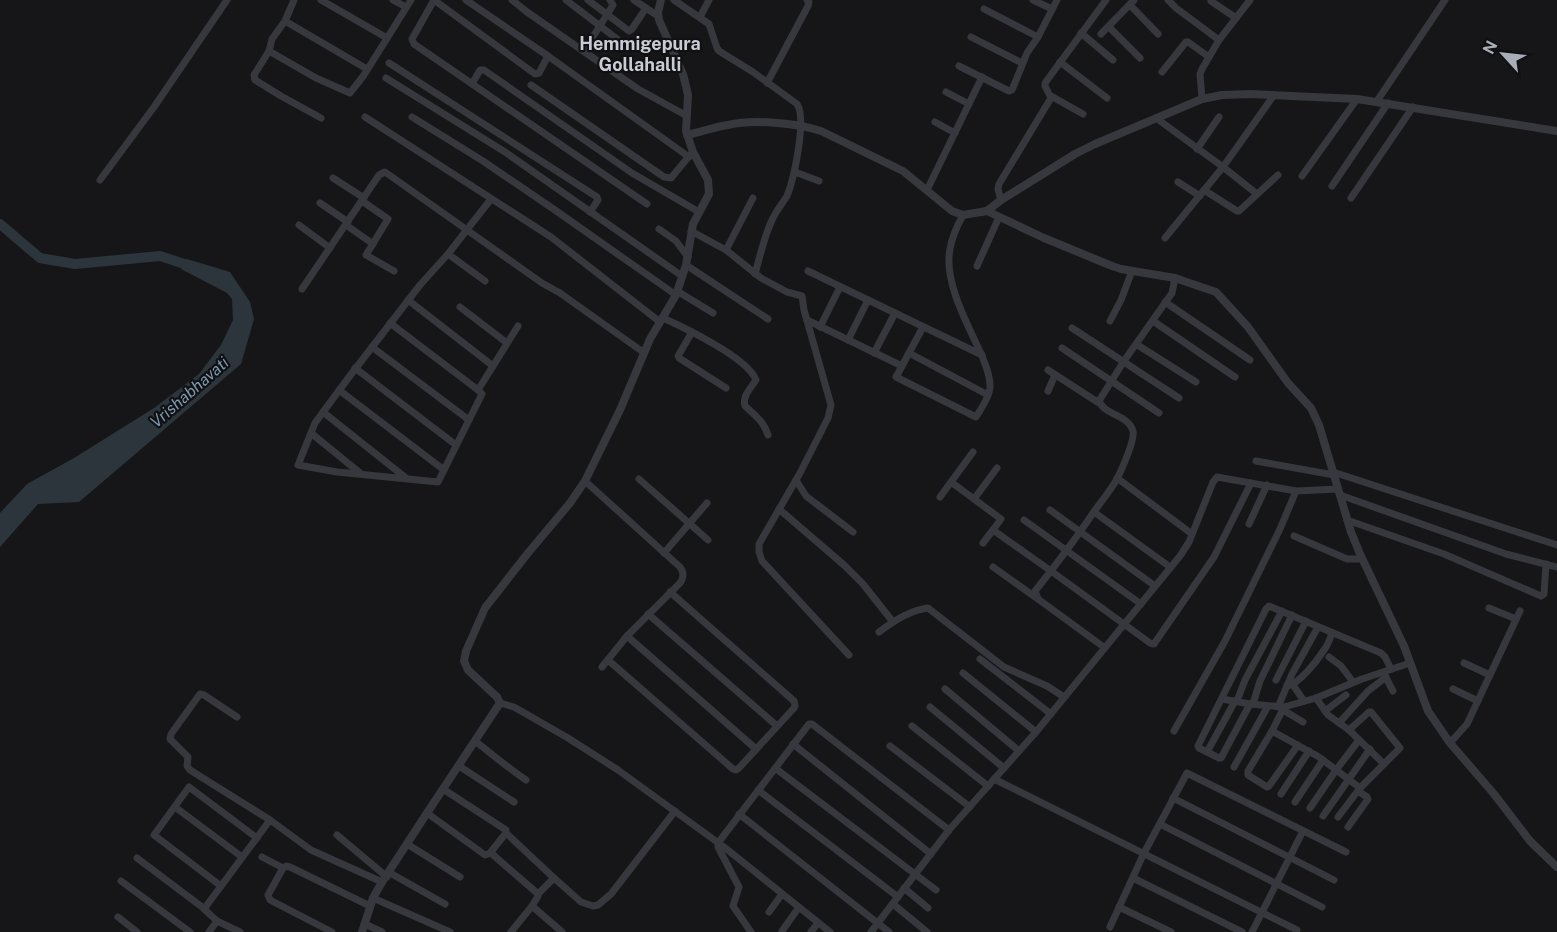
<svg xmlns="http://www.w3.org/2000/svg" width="1557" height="932" font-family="'Public Sans',sans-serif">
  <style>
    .water { fill: #2c353c }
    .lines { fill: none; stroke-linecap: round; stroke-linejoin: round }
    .river { stroke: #2c353c; stroke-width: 10 }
    .minor { stroke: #37383d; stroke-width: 7 }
    .tertiary { stroke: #37383d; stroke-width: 8 }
    .labels { text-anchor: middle; stroke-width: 4.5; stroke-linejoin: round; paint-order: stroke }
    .water-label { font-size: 16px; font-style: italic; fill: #7f9bb3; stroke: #111113 }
    .quarter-label { font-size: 18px; font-weight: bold; fill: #c9ccd4; stroke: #111113 }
  </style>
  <rect width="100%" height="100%" fill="#161618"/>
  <!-- water -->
  <polygon class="water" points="187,259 230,272 250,302 254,319 241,364 79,502 38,504 0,547 0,513 27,484 74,458 154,408 199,374 221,345 233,320 232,299 227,293 181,269"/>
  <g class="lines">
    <!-- river -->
    <polyline class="river" points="0,224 40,258 75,264 160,256 197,268"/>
    <!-- minor -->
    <g class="minor">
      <polyline points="294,0 285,21 272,39 269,51 254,75 255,80 281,96 321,118"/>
      <polyline points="321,0 387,38"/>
      <polyline points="393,0 406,7"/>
      <polyline points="434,0 412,39 414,44 647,204"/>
      <polyline points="434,0 535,74 539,73 548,56"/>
      <polyline points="466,0 548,56 689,157"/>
      <polyline points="512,0 527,12 638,89 687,116"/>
      <polyline points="566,0 621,42"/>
      <polyline points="588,0 629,31 632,29 646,8"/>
      <polyline points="634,0 658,16"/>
      <path d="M674 0 709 24 717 48 719 51 753 72 797 104C807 119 794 179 787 196 782 204 776 211 772 220 764 237 760 256 755 274"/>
      <polyline points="1033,0 1052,9"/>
      <polyline points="1168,0 1176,8 1219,40"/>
      <polyline points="1211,1 1236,18"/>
      <polyline points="1130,5 1158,34"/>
      <polyline points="984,9 1038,37"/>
      <polyline points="700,17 709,0"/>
      <polyline points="285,21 367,69"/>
      <polyline points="1109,27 1140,58"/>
      <polyline points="1081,33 1113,60"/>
      <polyline points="1101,34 1134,0"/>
      <polyline points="971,37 1022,63"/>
      <polyline points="269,51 316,78 350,93 364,75 411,0"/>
      <polyline points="584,51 613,5 610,0"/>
      <polyline points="1060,62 1107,98"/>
      <polyline points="389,63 597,197 598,200 590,212"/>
      <polyline points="959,66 1009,91 1012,90 1027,53 1038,37 1057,0"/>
      <polyline points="1162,72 1186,42 1188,42 1209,57"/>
      <polyline points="386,78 505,152 682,276"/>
      <polyline points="767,83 808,6 809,2 807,0"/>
      <polyline points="472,84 480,70 484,70 632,173 699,212"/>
      <polyline points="531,85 664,177 671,178 690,155"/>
      <polyline points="946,92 969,104"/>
      <polyline points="1051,96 1083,114"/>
      <polyline points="1202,99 1200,74 1202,69 1219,40 1250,0"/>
      <polyline points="1377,101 1445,0"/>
      <polyline points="365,117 551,237 660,322"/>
      <polyline points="412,117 483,161 552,208 676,295"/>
      <polyline points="1156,118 1223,167 1257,194"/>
      <polyline points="935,122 955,133"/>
      <polyline points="1197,149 1219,117"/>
      <polyline points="795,172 819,181"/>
      <polyline points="1302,176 1357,99"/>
      <polyline points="333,178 364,198"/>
      <polyline points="100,180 154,107 227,0"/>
      <polyline points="1178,182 1200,196"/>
      <polyline points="1332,186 1388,103"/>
      <polyline points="927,190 982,77"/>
      <polyline points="1204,190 1237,211 1239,211 1278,175"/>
      <polyline points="1351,198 1413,107"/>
      <polyline points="491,199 448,254 420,285 349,377 315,423 298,465 337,472 438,482 482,394 478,390 518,326"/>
      <polyline points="1001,200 998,189 999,184 1051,98 1045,86 1045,83 1106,0"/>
      <polyline points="362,201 388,219 366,255 394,271"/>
      <polyline points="320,203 348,222"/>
      <polyline points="299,225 330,248"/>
      <polyline points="346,225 373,244"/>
      <polyline points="659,229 676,241 688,257"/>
      <polyline points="691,231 726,250 761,278 787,292 802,296 804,310 831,405 828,418 800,473 759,544 759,552 762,561 849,655"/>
      <polyline points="1165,238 1223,167 1274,95"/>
      <polyline points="726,250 753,198"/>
      <polyline points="448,254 485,281"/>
      <polyline points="686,265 768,319"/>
      <polyline points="977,266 999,217"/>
      <polyline points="808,271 982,355"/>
      <polyline points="302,289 379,175 385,172 542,283 560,293 643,352"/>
      <polyline points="677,291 713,313"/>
      <polyline points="408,300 493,366"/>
      <polyline points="1165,302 1250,360"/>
      <polyline points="460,307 507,343"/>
      <path d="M663 318C685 328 748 358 756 380 751 388 742 396 745 406 755 415 764 422 768 435"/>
      <polyline points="807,320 902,366"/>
      <polyline points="1110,321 1121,300 1132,271"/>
      <polyline points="1153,321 1235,377"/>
      <polyline points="390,323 478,390"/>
      <polyline points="820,327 840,287"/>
      <path d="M923 327 896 377 976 417C981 409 989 398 990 388 991 376 982 355 977 345 964 318 944 279 950 249 952 236 957 226 963 215"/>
      <polyline points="1072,328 1179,398"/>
      <polyline points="692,332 678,356 679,358 726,388"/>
      <polyline points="848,340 868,300"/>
      <polyline points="1136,344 1196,382"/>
      <polyline points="372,347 469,420"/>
      <polyline points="1062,348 1159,413"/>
      <polyline points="874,353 895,313"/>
      <polyline points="909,353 988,395"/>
      <polyline points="355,368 456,445"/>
      <polyline points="1048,370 1099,403"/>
      <polyline points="339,390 444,470"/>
      <polyline points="1048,391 1055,375"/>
      <polyline points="323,412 406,478"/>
      <polyline points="311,433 360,473"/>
      <polyline points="1256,461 1334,475"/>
      <polyline points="1333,472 1557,545"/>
      <polyline points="1117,478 1192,534"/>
      <polyline points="639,479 708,540"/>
      <polyline points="796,480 806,496 853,532"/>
      <path d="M585 481 680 567C684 573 684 577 680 583L627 636 602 667"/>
      <polyline points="951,482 973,452"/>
      <polyline points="1340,495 1506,554 1557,567"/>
      <polyline points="940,497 951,482 1001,519 993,530"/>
      <polyline points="974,499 997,468"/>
      <polyline points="779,509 844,565 863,584 893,622"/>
      <polyline points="1050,510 1155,586"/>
      <polyline points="1094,512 1170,567"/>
      <polyline points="1024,520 1141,604"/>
      <polyline points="1347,520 1444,554 1541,596 1544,594 1546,564"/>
      <polyline points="1249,524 1267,485"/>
      <polyline points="1294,536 1347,559 1362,559"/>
      <polyline points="983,543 993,530 1051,571 1150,643 1154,644 1214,557 1251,483"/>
      <polyline points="664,553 707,503"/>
      <polyline points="993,567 1038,599"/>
      <polyline points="1489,608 1516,619"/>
      <polyline points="648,614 777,726"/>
      <path d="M879 632C892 622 911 610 928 608L1004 667 1047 686 1064 697"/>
      <polyline points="627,636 756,749"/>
      <path d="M1105 648 1038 599 1035 591C1055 566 1075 540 1093 513 1101 502 1110 491 1117 479 1122 469 1135 440 1133 431 1129 415 1104 415 1099 401L1124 361 1172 293 1175 278"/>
      <polyline points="1329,657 1341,666 1353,682"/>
      <polyline points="980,659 1051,714"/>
      <polyline points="608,660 733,769 736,770 739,768 794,708 795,706 794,701 670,592"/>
      <polyline points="1464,663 1490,675"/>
      <polyline points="963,673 1036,732"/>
      <polyline points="1384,674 1393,691"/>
      <polyline points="1276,680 1306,621"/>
      <polyline points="1293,685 1304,701"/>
      <path d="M1287 686C1299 684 1317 661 1324 650 1328 645 1330 639 1332 633"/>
      <polyline points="945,689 1019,751"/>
      <polyline points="1453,689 1478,701"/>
      <polyline points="1222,699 1250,704 1284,707 1316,698 1362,679 1410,663"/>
      <polyline points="1237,701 1245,680 1282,611"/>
      <polyline points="500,703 514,707 568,738 618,770 724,847 830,932"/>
      <polyline points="1250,704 1221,758 1219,758 1199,748 1198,746 1266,609 1269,606 1381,653 1385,657 1391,669"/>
      <polyline points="1253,704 1260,681 1292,615"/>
      <polyline points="930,707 1004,768"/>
      <polyline points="1278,707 1292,674 1318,627"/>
      <polyline points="1284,707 1272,731 1248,771 1248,775 1267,787 1269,786 1298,745"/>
      <polyline points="1283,710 1303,722"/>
      <polyline points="1325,711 1346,695"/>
      <polyline points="237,717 204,695 200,694 171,734 170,739 188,757 187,766 190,770 270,820 311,850 382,882"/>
      <polyline points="1339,723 1368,691 1386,677"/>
      <polyline points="912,726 988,786"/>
      <polyline points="1349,730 1369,712 1371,712 1400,748 1384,764"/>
      <polyline points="1174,731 1225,641 1280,529 1296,491"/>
      <polyline points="1272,731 1319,757 1360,788 1384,764 1349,730 1328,715 1316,698"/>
      <path d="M475 741C492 754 508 768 526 780"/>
      <polyline points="1450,743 1467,724 1520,611"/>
      <polyline points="793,744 931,854"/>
      <polyline points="890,746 970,807"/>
      <polyline points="1207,752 1235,701"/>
      <polyline points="459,766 514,802"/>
      <polyline points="1234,767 1268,706"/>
      <polyline points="775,768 936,890"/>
      <polyline points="994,779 1297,930"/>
      <polyline points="443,789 506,830 506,833 490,853"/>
      <polyline points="758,790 898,897"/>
      <polyline points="1281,794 1309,751"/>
      <polyline points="1173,798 1334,880"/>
      <polyline points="1295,802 1323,760"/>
      <polyline points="175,807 242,857"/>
      <polyline points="1310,808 1336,770 1359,740"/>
      <polyline points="427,813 485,855 491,853 537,893 538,896 532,906 562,932"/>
      <polyline points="739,814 889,932"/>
      <polyline points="1323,816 1370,749"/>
      <polyline points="1338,817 1360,788"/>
      <polyline points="1160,824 1322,907"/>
      <polyline points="1348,827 1368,799 1367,797 1358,791"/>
      <polyline points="506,833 554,878 538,894"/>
      <polyline points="337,835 387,877"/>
      <polyline points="407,844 460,877"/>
      <polyline points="262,857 283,868"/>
      <polyline points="137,858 206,910"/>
      <polyline points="390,873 445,904"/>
      <polyline points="554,878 581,902 593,906 598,905 611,894 675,811"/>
      <polyline points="1133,878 1242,932"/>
      <polyline points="121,881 190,932"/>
      <polyline points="221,886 154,835 189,787 257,838"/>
      <polyline points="904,888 928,908"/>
      <polyline points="373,898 450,932"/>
      <polyline points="893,904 927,932"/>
      <polyline points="1119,907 1171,932"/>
      <polyline points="769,912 782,894"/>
      <polyline points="118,917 137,932"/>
      <polyline points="365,924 382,932"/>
      <polyline points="1110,927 1144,853 1187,773 1346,852"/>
      <polyline points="782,931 799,907"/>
      <polyline points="209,932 217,921"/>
      <polyline points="240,932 217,921 204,909 270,820"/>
      <polyline points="332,932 270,900 268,895 283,868 287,866 290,867 370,906"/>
      <polyline points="511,932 532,906"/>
      <polyline points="751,932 733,906 739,887 718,847 718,843 809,724 812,724 949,830"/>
      <polyline points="811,932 818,923"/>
      <polyline points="871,932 949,830 1036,732 1180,556 1189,542 1213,482 1217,477 1296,491 1338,489"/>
      <polyline points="1252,932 1303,831"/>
    </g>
    <!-- tertiary -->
    <g class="tertiary">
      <path d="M687 135C701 132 714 127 728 125 754 119 796 123 821 131L903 171 952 211 963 215 987 211 1001 200 1075 154 1095 144 1202 99 1222 95 1251 94 1357 99 1557 131"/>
      <polyline points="987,211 1044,238 1112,266 1121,269 1175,278 1216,292 1248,327 1288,383 1311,408 1319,425 1351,532 1360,554 1404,646 1428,711 1450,743 1494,794 1530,841 1557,867"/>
      <polyline points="362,932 373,898 382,882 427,813 500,703 497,697 468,670 464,661 466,651 485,608 528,553 570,503 585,481 620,410 650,339 676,295 686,265 693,224 709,194 708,180 693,152 686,131 688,95 683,74 659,20 658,12 661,0"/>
    </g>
  </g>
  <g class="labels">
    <!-- water labels -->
    <g class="water-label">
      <text transform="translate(189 392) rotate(-41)" y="6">Vrishabhavati</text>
    </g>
    <!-- quarter labels -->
    <g class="quarter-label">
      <text x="640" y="50">Hemmigepura<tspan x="640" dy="21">Gollahalli</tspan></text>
    </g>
  </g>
  <!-- north arrow -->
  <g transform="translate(1503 54) rotate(297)" stroke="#111113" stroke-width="4.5" paint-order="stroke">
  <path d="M0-4.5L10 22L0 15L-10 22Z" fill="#a8adb8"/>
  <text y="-9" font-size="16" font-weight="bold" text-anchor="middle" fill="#a8adb8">N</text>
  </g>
</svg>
